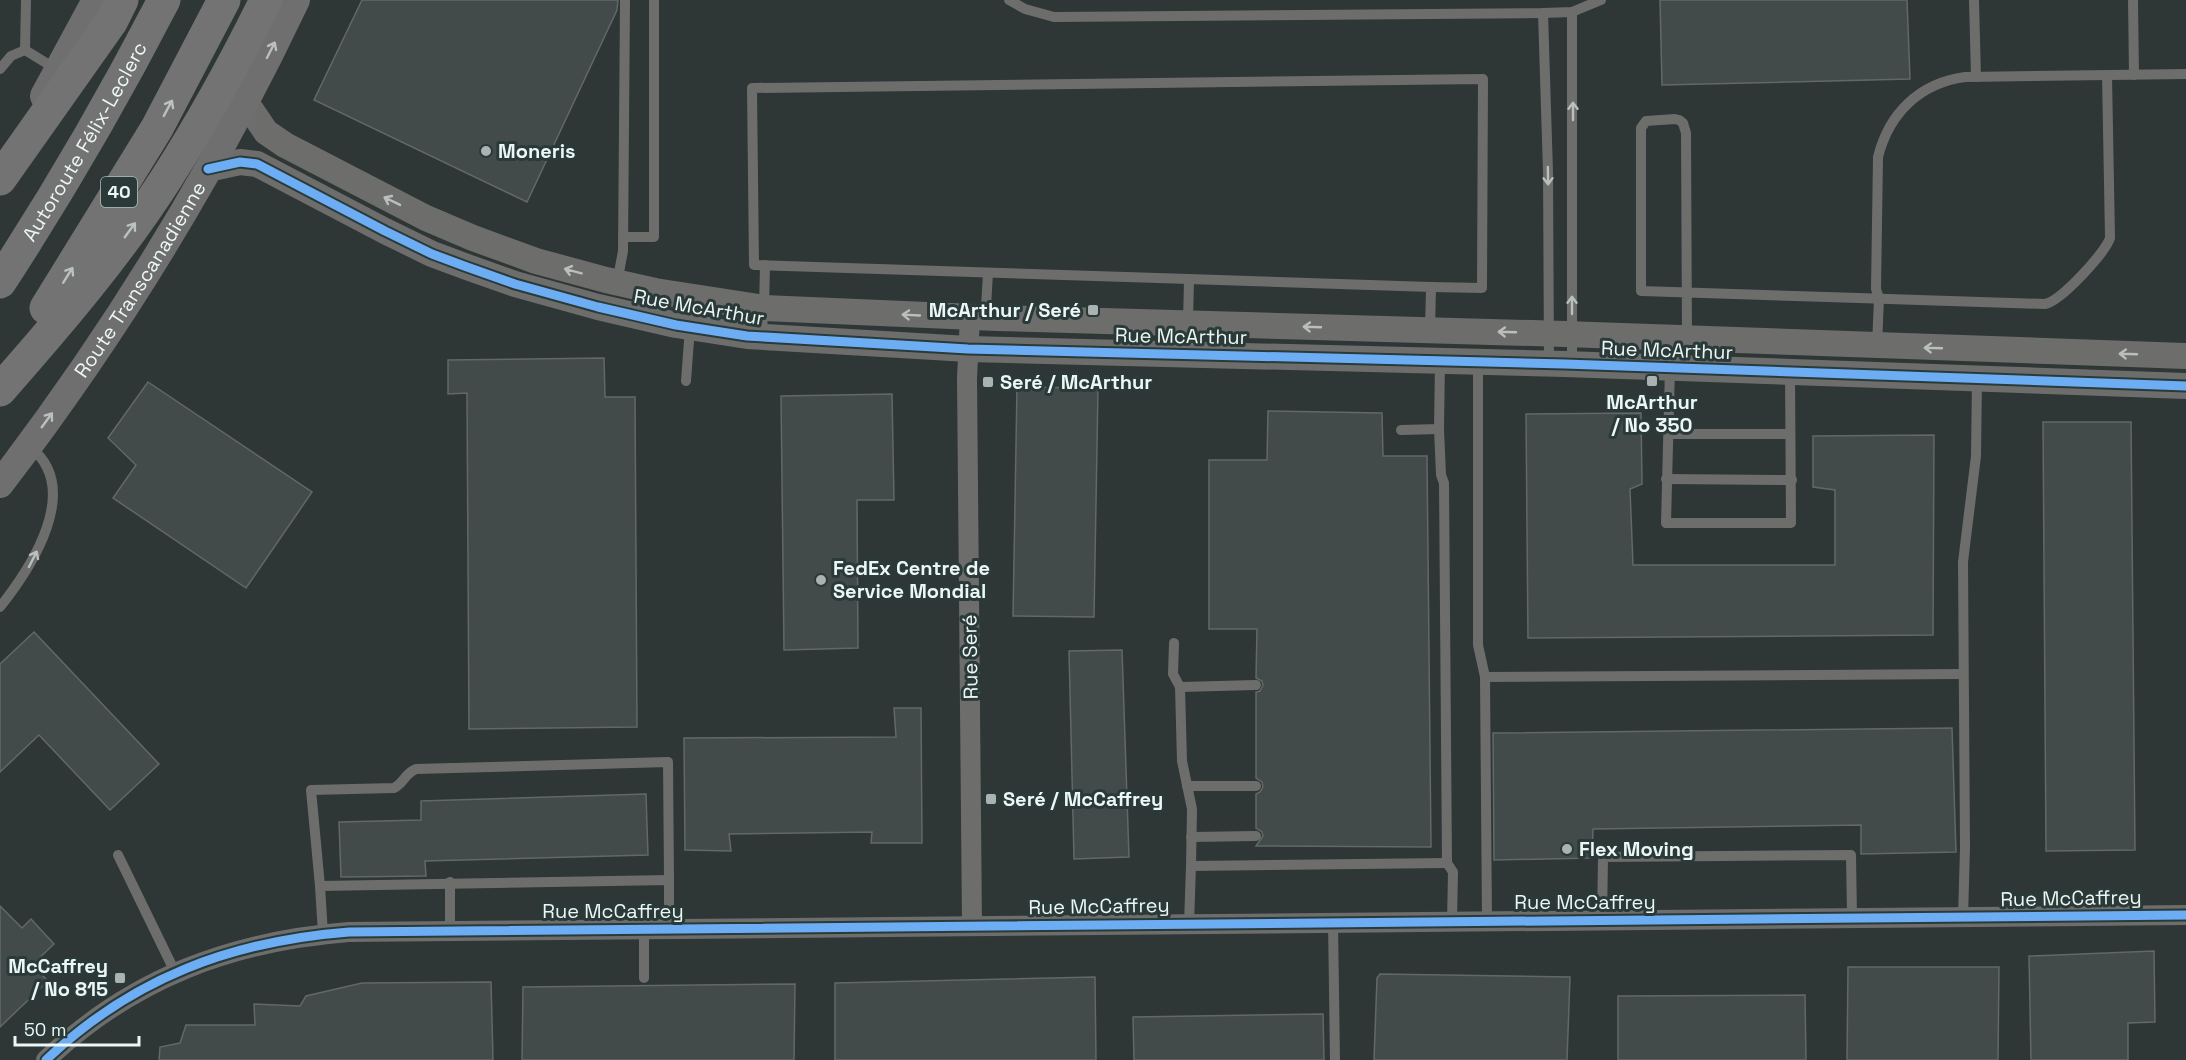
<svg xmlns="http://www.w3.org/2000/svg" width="2186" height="1060" font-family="'Space Grotesk',sans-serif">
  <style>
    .building { fill: #434a4a; stroke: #626868; stroke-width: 1.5 }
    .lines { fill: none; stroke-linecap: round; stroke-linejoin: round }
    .service { stroke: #6d6d6c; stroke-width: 10 }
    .minor { stroke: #6d6d6c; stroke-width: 20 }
    .tertiary { stroke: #6d6d6c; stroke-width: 26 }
    .secondary { stroke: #6e6f6e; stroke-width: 28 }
    .motorway { stroke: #727372; stroke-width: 33 }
    .cycleway-casing { stroke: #2a3a39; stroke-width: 13 }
    .cycleway { stroke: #6dadf4; stroke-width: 9 }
    .oneway { stroke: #bac0bf }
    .oneway2 { stroke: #bbc2c1 }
    .oneway3 { stroke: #b9bfbe }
    .poi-dot { fill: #aab3b2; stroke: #2a3a39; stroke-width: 2 }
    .labels { text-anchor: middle; stroke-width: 6; stroke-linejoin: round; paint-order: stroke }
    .shield { fill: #2a3a39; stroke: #b2bebd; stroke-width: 1.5 }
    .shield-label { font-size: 18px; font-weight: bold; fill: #ecf6f5 }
    .street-label { font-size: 20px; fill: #ecf6f5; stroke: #2a3a39 }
    .poi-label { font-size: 20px; font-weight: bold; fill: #ecf6f5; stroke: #2a3a39; text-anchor: start }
  </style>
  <rect width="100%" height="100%" fill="#2e3636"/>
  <!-- building -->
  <g class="building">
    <polygon points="362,0 618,0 617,10 527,202 314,100"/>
    <polygon points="1660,0 1907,0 1910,79 1662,85"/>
    <polygon points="604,358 605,397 635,397 637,727 469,729 467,393 448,394 448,360"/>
    <polygon points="148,382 312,492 246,588 113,498 136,465 108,438"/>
    <polygon points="1017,387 1098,388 1094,617 1013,616"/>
    <polygon points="892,394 894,500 857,500 858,648 784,650 781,396"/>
    <polygon points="1268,411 1382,413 1383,456 1427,456 1431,847 1256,846 1263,836 1262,832 1256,828 1256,794 1260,792 1263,787 1262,782 1256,778 1256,692 1260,691 1263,685 1262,681 1256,678 1257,629 1209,629 1209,460 1267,460"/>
    <polygon points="1641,413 1642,484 1630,489 1633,565 1835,565 1835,490 1813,487 1813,436 1934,435 1933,635 1528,638 1526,414"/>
    <polygon points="2043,422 2131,422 2135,850 2046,851"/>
    <polygon points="34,632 159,764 110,810 39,735 0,772 0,664"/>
    <polygon points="1122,650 1129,857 1074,859 1069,651"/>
    <polygon points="894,708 921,708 922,843 871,843 872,832 729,834 731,851 685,850 684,738 896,737"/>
    <polygon points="1952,728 1956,852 1861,854 1861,825 1593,829 1592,858 1494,860 1493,733"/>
    <polygon points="646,794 648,855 425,861 426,876 341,877 339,822 421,820 421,801"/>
    <polygon points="0,906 22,928 31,919 54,944 32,965 48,981 0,1027"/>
    <polygon points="2154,951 2155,1022 2128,1023 2128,1060 2031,1060 2029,956"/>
    <polygon points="1848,967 1999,967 1998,1060 1847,1060"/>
    <polygon points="1380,974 1570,977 1567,1060 1374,1060 1377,978"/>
    <polygon points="1095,977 1096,1060 835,1060 835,983"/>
    <polygon points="491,982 493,1060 159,1060 160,1047 180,1043 186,1025 255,1025 254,1004 300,1006 306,996 362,983"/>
    <polygon points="795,984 794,1060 522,1060 523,987"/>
    <polygon points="1805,995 1806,1060 1618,1060 1618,996"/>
    <polygon points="1323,1014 1324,1060 1134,1060 1133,1017"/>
  </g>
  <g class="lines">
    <!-- service -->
    <g class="service">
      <polyline points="26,0 25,50 56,69"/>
      <polyline points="1009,0 1025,9 1054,17 1543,13 1572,12 1601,0"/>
      <polyline points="1974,0 1976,77"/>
      <polyline points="2133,0 2134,75"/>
      <polyline points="1543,13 1548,172 1549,363"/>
      <polyline points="0,69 11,56 25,50"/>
      <polyline points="623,237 654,237 654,0"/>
      <polyline points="1189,279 754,265 752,88 1483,79 1482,288 1431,287"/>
      <polyline points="617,283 623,251 625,0"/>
      <polyline points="978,312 986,307 988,273"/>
      <polyline points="1188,323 1189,279 1431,287 1430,330"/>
      <polyline points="761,337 764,308 765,265"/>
      <path d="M1687 339 1686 133 1683 123 1679 120 1675 119 1646 121 1641 128V291C1776 296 1910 299 2045 304 2061 301 2105 253 2110 238L2107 75"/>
      <path d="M1877 345 1879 298 1876 289 1878 157C1889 113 1920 83 1965 77L2186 74"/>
      <polyline points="1478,362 1478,645 1485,677 1487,921"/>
      <polyline points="1572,364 1572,12"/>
      <polyline points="1670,368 1666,523 1791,523 1790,373"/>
      <polyline points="686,381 690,327"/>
      <polyline points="1439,429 1441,475 1444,483 1447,863 1453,872 1452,921"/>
      <polyline points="1401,430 1439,429 1440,361"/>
      <polyline points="1669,434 1789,434"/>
      <polyline points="1666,479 1792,480"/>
      <path d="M0 607C31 568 84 488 29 446"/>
      <polyline points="1174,643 1173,674 1180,687 1182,761 1192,809 1191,866"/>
      <polyline points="1485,677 1962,674"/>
      <polyline points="1180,687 1256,685"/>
      <polyline points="1187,786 1256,786"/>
      <polyline points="1191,837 1256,836"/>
      <polyline points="118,855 175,972"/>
      <polyline points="450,882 450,931"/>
      <path d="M320 886 311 790 394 788C404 783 405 773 416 769L668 762 669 880"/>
      <polyline points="1963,917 1965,848 1963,562 1976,456 1977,379"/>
      <polyline points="1602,920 1603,857 1851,855 1852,917"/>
      <polyline points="1333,922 1335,1060"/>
      <polyline points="1189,924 1191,866 1447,863"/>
      <polyline points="323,934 320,886 669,880 669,929"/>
      <polyline points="644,978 644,929"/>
    </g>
    <!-- minor -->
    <g class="minor">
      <polyline points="970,317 967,378 972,926"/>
      <path d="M46 1060C132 978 232 941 349 932L2186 915"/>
    </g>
    <!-- tertiary -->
    <g class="tertiary">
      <polyline points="245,101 266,132 285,145 426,218 473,238 536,261 606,280 655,291 764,308 997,318 1565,334 2186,356"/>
      <polyline points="208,169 240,162 257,164 385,231 432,254 467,267 515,284 598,307 676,325 747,336 968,349 1565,364 2186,386"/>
    </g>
    <!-- secondary -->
    <g class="secondary">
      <polyline points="44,96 96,0"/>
      <path id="s1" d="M0 484C115 334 215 171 296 0"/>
    </g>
    <!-- motorway -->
    <g class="motorway">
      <polyline points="0,179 111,22 122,0"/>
      <path id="s2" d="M0 282C60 190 114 97 164 0"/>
      <polyline points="46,308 157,128 224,0"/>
      <path d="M0 390C59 323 118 254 166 179 203 121 236 61 266 0"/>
    </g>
    <defs>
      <g id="cycleway">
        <polyline points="208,169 240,162 257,164 385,231 432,254 467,267 515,284 598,307 676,325 747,336 968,349 1565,364 2186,386"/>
        <path d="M46 1060C132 978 232 941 349 932L2186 915"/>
      </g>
    </defs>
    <!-- cycleway casing -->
    <use href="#cycleway" class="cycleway-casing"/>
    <!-- cycleway -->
    <use href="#cycleway" class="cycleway"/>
  </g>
  <!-- one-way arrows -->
  <defs><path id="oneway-shaft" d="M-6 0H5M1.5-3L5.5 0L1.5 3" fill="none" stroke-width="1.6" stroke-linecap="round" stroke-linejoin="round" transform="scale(1.5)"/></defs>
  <g class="oneway">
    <use href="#oneway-shaft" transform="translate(271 50) rotate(-63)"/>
    <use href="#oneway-shaft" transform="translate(47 420) rotate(-54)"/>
  </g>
  <g class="oneway2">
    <use href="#oneway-shaft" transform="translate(168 108) rotate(-62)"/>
    <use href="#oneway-shaft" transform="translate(130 230) rotate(-54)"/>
    <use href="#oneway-shaft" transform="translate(68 275) rotate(-58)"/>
  </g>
  <g class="oneway3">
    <use href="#oneway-shaft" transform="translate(1573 111) rotate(-90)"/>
    <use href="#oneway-shaft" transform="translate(1548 176) rotate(89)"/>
    <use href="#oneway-shaft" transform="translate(392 201) rotate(-154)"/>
    <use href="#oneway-shaft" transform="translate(573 271) rotate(-165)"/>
    <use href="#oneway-shaft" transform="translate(1572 305) rotate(-90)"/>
    <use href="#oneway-shaft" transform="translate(911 315) rotate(-177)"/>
    <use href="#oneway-shaft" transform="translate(1312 327) rotate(-178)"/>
    <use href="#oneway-shaft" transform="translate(1507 332) rotate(-178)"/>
    <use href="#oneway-shaft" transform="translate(1933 348) rotate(-178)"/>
    <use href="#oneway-shaft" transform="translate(2128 354) rotate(-178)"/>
    <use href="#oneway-shaft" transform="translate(33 559) rotate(-63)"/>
  </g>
  <!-- markers -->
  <g class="poi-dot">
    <circle cx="486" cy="151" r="6"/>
    <rect x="1087" y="304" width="12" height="12" rx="3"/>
    <rect x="1646" y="375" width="12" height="12" rx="3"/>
    <rect x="982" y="376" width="12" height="12" rx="3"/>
    <circle cx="821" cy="580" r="6"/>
    <rect x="985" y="793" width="12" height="12" rx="3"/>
    <circle cx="1567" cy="849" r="6"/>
    <rect x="114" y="972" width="12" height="12" rx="3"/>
  </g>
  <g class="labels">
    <!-- shield labels -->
    <rect class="shield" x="101" y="177" width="36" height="30" rx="4.5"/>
    <g class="shield-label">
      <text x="119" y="198">40</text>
    </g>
    <!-- street labels -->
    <g class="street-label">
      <text dy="7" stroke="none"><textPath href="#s2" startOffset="164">Autoroute Félix-Leclerc</textPath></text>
      <text dy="7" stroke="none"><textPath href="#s1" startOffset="248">Route Transcanadienne</textPath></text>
      <text transform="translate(699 307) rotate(10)" y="7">Rue McArthur</text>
      <text transform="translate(1181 336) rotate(1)" y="7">Rue McArthur</text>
      <text transform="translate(1667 350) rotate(2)" y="7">Rue McArthur</text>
      <text transform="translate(970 657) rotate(-91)" y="7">Rue Seré</text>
      <text transform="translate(2071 898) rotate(-1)" y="7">Rue McCaffrey</text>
      <text x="1585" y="909">Rue McCaffrey</text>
      <text transform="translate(1099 906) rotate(-1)" y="7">Rue McCaffrey</text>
      <text x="613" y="918">Rue McCaffrey</text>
    </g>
    <!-- poi labels -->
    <g class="poi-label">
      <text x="498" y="158">Moneris</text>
      <text x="1081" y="317" text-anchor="end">McArthur / Seré</text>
      <text x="1000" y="389">Seré / McArthur</text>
      <text x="1652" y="409" text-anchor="middle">McArthur<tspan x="1652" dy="23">/ No 350</tspan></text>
      <text x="833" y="575">FedEx Centre de<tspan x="833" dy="23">Service Mondial</tspan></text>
      <text x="1003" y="806">Seré / McCaffrey</text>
      <text x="1579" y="856">Flex Moving</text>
      <text x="108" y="973" text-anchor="end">McCaffrey<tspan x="108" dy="23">/ No 815</tspan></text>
    </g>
  </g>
  <!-- scale -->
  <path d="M15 1036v9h124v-9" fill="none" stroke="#ecf6f5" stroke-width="3"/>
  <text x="24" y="1036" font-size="18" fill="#ecf6f5" stroke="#2a3a39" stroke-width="4.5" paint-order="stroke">50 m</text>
</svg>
